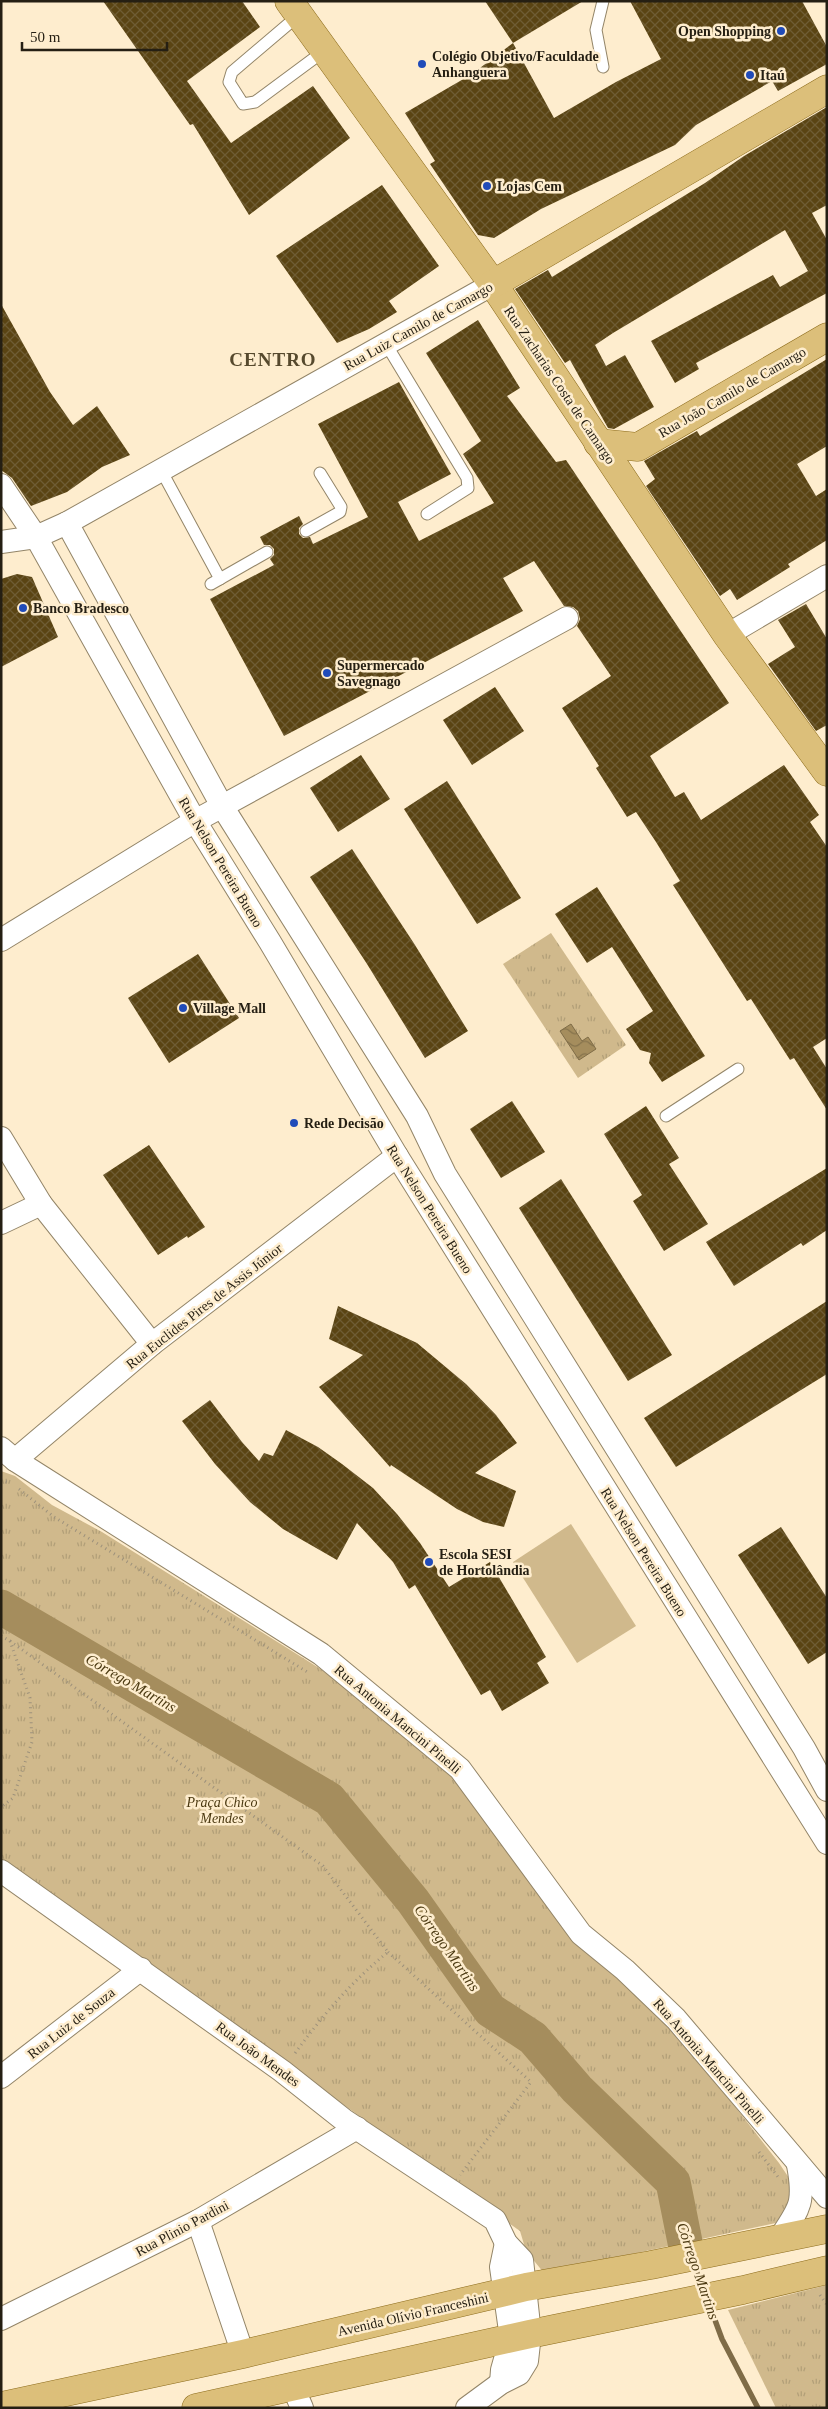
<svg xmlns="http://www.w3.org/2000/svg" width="828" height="2409" font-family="'Times New Roman',serif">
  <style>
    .grass { fill: url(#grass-tufts) }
    .pitch { fill: #d0b98c }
    .water { fill: url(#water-waves); stroke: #7f6c47 }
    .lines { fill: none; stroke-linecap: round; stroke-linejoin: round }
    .stream { stroke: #7f6c47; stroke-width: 5.5 }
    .river { stroke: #a58d5d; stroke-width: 35 }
    .building { fill: url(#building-cross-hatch) }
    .service-casing { stroke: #938568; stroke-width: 13 }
    .minor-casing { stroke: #938568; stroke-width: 24 }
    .primary-casing { stroke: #8d6c1c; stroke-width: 29 }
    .path { stroke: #9d917b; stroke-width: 3; stroke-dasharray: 1 4; stroke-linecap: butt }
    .service { stroke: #fff; stroke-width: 11 }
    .minor { stroke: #fff; stroke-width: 22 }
    .primary { stroke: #dcbf7a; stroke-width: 28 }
    .poi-dot { fill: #204bb9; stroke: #feedce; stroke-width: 2 }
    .labels { text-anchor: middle; stroke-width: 5; stroke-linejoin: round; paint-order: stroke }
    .poi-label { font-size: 14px; font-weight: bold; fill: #251f13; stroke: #feedce; text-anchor: start }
    .street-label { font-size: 14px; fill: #251f13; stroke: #feedce }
    .park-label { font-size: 14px; font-style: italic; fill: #4b3911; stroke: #feedce }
    .water-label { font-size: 15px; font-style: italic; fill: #4c3a12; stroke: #feedce }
    .district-label { font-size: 19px; font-weight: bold; letter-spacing: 1px; fill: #56492d; stroke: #feedce }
  </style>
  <defs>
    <pattern id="grass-tufts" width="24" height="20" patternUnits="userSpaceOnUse" patternTransform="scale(1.25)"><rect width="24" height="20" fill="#d0b98c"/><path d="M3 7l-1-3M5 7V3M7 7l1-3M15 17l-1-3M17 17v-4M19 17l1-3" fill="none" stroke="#b29f78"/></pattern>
    <pattern id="water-waves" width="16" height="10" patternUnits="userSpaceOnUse" patternTransform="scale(1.25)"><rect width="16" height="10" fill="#a58d5d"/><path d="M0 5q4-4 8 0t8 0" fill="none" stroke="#86734c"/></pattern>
    <pattern id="building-cross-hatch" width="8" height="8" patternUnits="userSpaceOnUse" patternTransform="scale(1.25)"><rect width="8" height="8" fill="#5a4413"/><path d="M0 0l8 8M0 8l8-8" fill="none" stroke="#6e5c34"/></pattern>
  </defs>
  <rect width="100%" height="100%" fill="#feedce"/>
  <!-- grass -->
  <g class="grass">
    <polygon points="551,933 626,1045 578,1078 503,964"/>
    <polygon points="1,1471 15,1476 52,1505 102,1532 319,1668 453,1769 607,1966 690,2049 779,2163 801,2196 794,2219 544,2273 526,2251 520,2231 256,2042 1,1869"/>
    <polygon points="827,2285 827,2408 776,2408 728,2310"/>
  </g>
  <!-- pitch -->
  <polygon class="pitch" points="571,1524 636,1626 577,1663 513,1562"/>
  <!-- water -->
  <polygon class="water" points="571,1024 582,1041 588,1037 596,1049 579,1060 560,1031"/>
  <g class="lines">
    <!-- stream -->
    <g class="stream">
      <polyline points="694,2264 703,2291"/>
      <polyline points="709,2304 722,2339 758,2408"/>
    </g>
    <!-- river -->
    <polyline class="river" points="1,1607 329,1799 413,1901 490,2010 533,2038 577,2089 673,2182 685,2242"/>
  </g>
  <!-- building -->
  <g class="building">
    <polygon points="103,1 242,1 260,27 187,81 231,143 313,86 350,138 249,215 193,124 190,125"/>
    <polygon points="485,1 583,1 513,43"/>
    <polygon points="630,1 802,1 827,47 827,64 778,91 772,81 696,125 675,145 541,209 494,238 478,235 430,164 435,161 405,113 472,74 513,43 554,118 616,82 661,59"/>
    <polygon points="827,107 827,205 812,213 827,240 827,293 696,363 699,369 675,383 651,341 773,275 780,287 808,271 785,230 613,333 595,345 606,366 625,355 654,407 614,429 608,428 570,360 565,363 515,289 548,270 552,277 705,183 744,156"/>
    <polygon points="382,185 439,266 389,301 397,312 369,329 337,343 276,256"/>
    <polygon points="1,304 50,392 73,425 97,406 130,455 102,467 67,492 31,506 12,478 1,470"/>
    <polygon points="478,320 520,388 507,396 556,462 566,460 729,703 650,756 675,797 684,792 701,820 784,765 819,815 810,822 827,847 827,1038 813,1047 827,1069 827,1110 794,1058 790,1060 751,999 747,1001 673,885 680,881 656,842 636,812 627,817 596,768 599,766 562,708 611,676 577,626 580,619 578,611 573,607 564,606 534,561 503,578 523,611 284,736 210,599 274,565 270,559 274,555 274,549 270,545 264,545 260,537 299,516 303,524 299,528 299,534 303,538 310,537 313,544 368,517 318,424 399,382 451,474 398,502 419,541 494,503 463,454 481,441 426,353"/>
    <polygon points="827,359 827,446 797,464 816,496 827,489 827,540 788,564 790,567 737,600 730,589 720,596 646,486 655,479 644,461 697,431 700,436"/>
    <polygon points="17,574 32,577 58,637 1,667 1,579"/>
    <polygon points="806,604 827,639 827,725 816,731 768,664 795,647 778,620"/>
    <polygon points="495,687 524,731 472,765 443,720"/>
    <polygon points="361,755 390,799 338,832 310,788"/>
    <polygon points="447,781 521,898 477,924 404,809"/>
    <polygon points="352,849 415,945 468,1031 425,1058 367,964 310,877"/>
    <polygon points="597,887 705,1056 662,1082 649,1063 651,1053 640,1050 626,1029 653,1011 612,947 587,963 555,914"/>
    <polygon points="198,954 239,1018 169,1063 128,998"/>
    <polygon points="512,1101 545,1152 501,1178 470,1129"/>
    <polygon points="646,1106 679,1158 669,1164 708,1224 664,1251 633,1201 642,1195 604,1134"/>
    <polygon points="149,1145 205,1227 188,1238 187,1236 158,1255 103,1175"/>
    <polygon points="827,1168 827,1230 803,1246 801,1243 734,1286 706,1242"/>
    <polygon points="561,1179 672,1355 628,1381 519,1208"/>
    <polygon points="827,1301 827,1374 676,1467 644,1418"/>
    <polygon points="338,1306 417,1343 466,1384 496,1415 517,1443 475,1473 516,1491 504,1527 483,1522 457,1509 391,1465 390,1467 319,1387 363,1355 329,1339"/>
    <polygon points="210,1400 242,1442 259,1461 264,1453 273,1456 286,1430 318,1447 342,1464 373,1488 397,1514 420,1543 449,1587 490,1562 546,1657 537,1663 549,1683 502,1711 490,1690 481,1695 415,1585 409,1589 393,1562 357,1523 337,1560 283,1529 250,1502 215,1464 182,1421"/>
    <polygon points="781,1527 827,1598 827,1652 808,1664 738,1555"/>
  </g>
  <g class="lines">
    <defs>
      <g id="service">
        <polyline points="603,1 596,30 603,67"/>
        <polyline points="299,15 232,72 229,82 243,104 255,102 324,51"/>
        <polyline points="386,344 467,478 468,488 427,514"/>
        <polyline points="161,470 220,579"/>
        <polyline points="306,531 340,512 341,507 320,473"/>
        <polyline points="211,584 267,552"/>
        <polyline points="666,1116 738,1069"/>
      </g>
      <g id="minor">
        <polyline points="1,485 36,537 195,821 270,942 397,1156 827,1843"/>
        <polyline points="67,523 222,806 417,1116 445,1174 804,1748 827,1790"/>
        <polyline points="1,542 36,537 67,523 493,284"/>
        <polyline points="727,635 827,576"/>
        <polyline points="1,940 195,821 567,618"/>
        <polyline points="1,1138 41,1204 152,1344"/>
        <polyline points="1,1223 41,1204"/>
        <polyline points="1,1448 15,1460 321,1654 460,1769 581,1934 625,1970 676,2019 827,2197"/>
        <polyline points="15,1460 152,1344 397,1156"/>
        <polyline points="1,1871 282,2071 344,2120 495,2220 506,2243 522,2260 530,2334 527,2361 519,2374 501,2383 467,2408"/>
        <polyline points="1,2077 141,1969"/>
        <polyline points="198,2221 243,2354"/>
        <path d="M779 2239C800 2208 805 2203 798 2165"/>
        <polyline points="1,2319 198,2221 357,2128"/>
        <polyline points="501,2383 502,2370 511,2338 501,2267 506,2243"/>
        <polyline points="293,2387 302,2408"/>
      </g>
      <g id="primary">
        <polyline points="289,1 493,284 727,635 827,772"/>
        <polyline points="493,284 827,89"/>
        <polyline points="598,443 638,447 827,337"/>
        <polyline points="1,2406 243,2354 526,2287 651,2265 827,2229"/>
        <polyline points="196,2408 530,2334 743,2290 827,2270"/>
      </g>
    </defs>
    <!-- service casing -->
    <use href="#service" class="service-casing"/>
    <!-- minor casing -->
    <use href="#minor" class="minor-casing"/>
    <!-- primary casing -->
    <use href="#primary" class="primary-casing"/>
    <!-- path -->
    <g class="path">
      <polyline points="1,1480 9,1483"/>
      <polyline points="19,1489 54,1517 309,1673"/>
      <polyline points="1,1636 10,1641 30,1698 32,1742 13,1798 1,1807"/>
      <path d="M10 1641 323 1866 388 1952C350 1983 322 2016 293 2056"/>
      <polyline points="388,1952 531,2082 460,2175"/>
      <polyline points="759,2152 778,2177"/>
      <polyline points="820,2295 827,2305"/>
    </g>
    <!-- service -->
    <use href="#service" class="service"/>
    <!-- minor -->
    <use href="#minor" class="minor"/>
    <!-- primary -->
    <use href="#primary" class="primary"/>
  </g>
  <!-- markers -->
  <g class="poi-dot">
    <circle cx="781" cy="31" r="5"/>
    <circle cx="422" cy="64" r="5"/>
    <circle cx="750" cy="75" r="5"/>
    <circle cx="487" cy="186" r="5"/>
    <circle cx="23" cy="608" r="5"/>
    <circle cx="327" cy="673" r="5"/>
    <circle cx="183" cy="1008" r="5"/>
    <circle cx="294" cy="1123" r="5"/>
    <circle cx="429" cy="1562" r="5"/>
  </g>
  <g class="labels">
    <!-- poi labels -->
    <g class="poi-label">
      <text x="771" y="36" text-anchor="end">Open Shopping</text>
      <text x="432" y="61">Colégio Objetivo/Faculdade<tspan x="432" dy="16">Anhanguera</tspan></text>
      <text x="760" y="80">Itaú</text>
      <text x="497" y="191">Lojas Cem</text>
      <text x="33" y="613">Banco Bradesco</text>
      <text x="337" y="670">Supermercado<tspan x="337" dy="16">Savegnago</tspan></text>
      <text x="193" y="1013">Village Mall</text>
      <text x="304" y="1128">Rede Decisão</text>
      <text x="439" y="1559">Escola SESI<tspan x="439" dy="16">de Hortolândia</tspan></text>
    </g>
    <!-- street labels -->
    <g class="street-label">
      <text transform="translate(418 326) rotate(-29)" y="5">Rua Luiz Camilo de Camargo</text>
      <text transform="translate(560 385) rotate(56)" y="5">Rua Zacharias Costa de Camargo</text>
      <text transform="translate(732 392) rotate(-30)" y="5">Rua João Camilo de Camargo</text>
      <text transform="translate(221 862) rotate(59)" y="5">Rua Nelson Pereira Bueno</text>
      <text transform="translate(430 1209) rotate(58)" y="5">Rua Nelson Pereira Bueno</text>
      <text transform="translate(204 1306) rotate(-38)" y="5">Rua Euclides Pires de Assis Júnior</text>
      <text transform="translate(644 1552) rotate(58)" y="5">Rua Nelson Pereira Bueno</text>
      <text transform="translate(398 1719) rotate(40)" y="5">Rua Antonia Mancini Pinelli</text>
      <text transform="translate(71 2023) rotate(-38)" y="5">Rua Luiz de Souza</text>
      <text transform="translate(258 2054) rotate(36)" y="5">Rua João Mendes</text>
      <text transform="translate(709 2061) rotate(49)" y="5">Rua Antonia Mancini Pinelli</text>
      <text transform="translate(182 2228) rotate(-28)" y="5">Rua Plinio Pardini</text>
      <text transform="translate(413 2314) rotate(-13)" y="5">Avenida Olívio Franceshini</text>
    </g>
    <!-- park labels -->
    <g class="park-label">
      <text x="222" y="1807">Praça Chico<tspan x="222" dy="16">Mendes</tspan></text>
    </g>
    <!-- water labels -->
    <g class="water-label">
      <text transform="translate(131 1683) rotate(30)" y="5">Córrego Martins</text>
      <text transform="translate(447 1948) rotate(55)" y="5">Córrego Martins</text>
      <text transform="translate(698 2271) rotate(71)" y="5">Córrego Martins</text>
    </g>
    <!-- district labels -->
    <g class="district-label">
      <text x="273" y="366">CENTRO</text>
    </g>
  </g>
  <!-- border -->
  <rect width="828" height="2409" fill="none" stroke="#251f13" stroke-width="5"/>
  <!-- scale -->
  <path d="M22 42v8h145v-8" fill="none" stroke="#251f13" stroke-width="2.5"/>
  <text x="30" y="42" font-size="15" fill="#251f13" stroke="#feedce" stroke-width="4" paint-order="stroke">50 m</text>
</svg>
